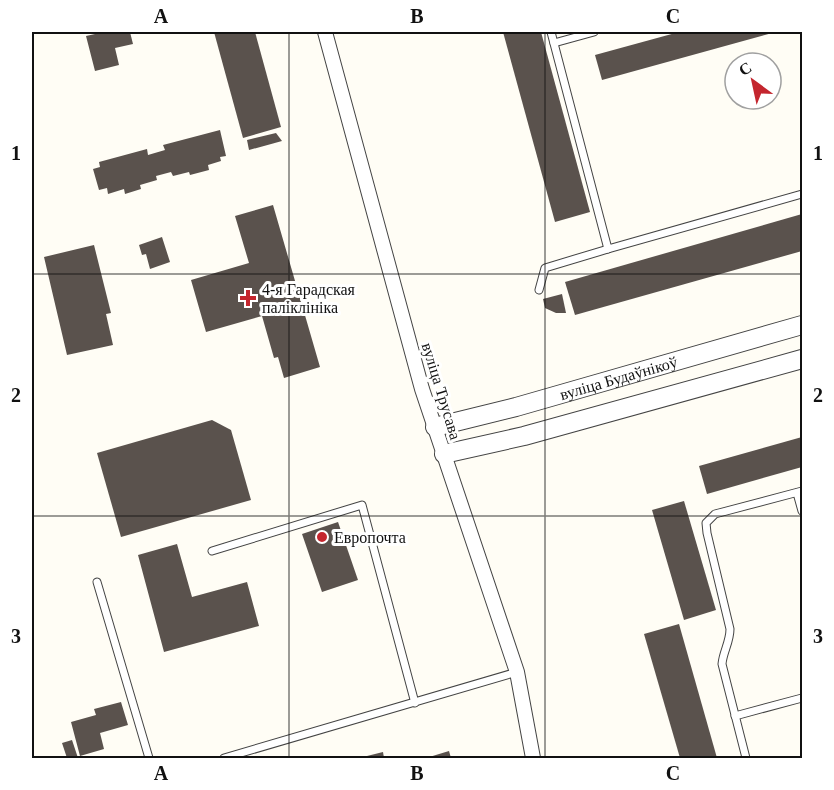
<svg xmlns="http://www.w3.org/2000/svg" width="834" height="790" font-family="Georgia,serif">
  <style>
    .building { fill: #5a524d }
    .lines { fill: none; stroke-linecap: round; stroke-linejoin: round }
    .service-casing { stroke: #444; stroke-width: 9 }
    .minor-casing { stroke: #444; stroke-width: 16 }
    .tertiary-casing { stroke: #444; stroke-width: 20 }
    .service { stroke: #fff; stroke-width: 7 }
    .minor { stroke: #fff; stroke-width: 14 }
    .tertiary { stroke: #fff; stroke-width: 18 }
    .grid { fill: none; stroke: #111; stroke-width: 1.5; stroke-opacity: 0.55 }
    .poi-dot { fill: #c4262e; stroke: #fff; stroke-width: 2 }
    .labels { text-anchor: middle; stroke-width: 6; stroke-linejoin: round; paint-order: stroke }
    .poi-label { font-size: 16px; fill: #111; stroke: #fff; text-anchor: start }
    .street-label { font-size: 16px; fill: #111; stroke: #fff }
    .neatline { fill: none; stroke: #111; stroke-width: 2 }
    .grid-label { font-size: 20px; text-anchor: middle; font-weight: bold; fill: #111 }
  </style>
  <rect width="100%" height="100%" fill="#fffdf5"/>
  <!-- building -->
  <g class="building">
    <polygon points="104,32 130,32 133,44 115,48 119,65 95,71 86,36"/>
    <polygon points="214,32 255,32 281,127 243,138"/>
    <polygon points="503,32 541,32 590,212 555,222"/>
    <polygon points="679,32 776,32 602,80 595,55"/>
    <polygon points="220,130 226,156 220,157 221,161 208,165 209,170 190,175 189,172 173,176 171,172 156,176 157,180 140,185 141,189 125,194 124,189 108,194 107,188 99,190 93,169 100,167 99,162 147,149 148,155 165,150 163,145"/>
    <polygon points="276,133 282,141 249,150 247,140"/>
    <polygon points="273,205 320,367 284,378 278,357 274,358 262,316 206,332 191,280 249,263 235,216"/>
    <polygon points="802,214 802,251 575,315 565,282"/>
    <polygon points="162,237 170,262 150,269 146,254 142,255 139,245"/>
    <polygon points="94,245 111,313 106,314 113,345 67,355 44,257"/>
    <polygon points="562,294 566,313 556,313 545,308 543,299"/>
    <polygon points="212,420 231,430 251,500 121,537 97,453"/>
    <polygon points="802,437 802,467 707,494 699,466"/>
    <polygon points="684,501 716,610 684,620 652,510"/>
    <polygon points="338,522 358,580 322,592 302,534"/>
    <polygon points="177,544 192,597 247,582 259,626 164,652 138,555"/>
    <polygon points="679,624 717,758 680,758 644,634"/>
    <polygon points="121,702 128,725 100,733 104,749 80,756 71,722 96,715 94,709"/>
    <polygon points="72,740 78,758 67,758 62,743"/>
    <polygon points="449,751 451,758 426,758"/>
    <polygon points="383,752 384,758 359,758"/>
  </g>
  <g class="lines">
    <defs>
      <g id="service">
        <polyline points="551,32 608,249 802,194"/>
        <polyline points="554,43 594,32"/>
        <polyline points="539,290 545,268 608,249"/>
        <polyline points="797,493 802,511"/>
        <polyline points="212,551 362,505 415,703"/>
        <polyline points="97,582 149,758"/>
        <polyline points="735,716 802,698"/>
        <polyline points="224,758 517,672"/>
        <path d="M746 758 722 664C723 652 730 642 730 629L707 533 706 523 715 514 802 491"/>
      </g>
      <polyline id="minor" points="325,32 422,389 517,672 533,758"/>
      <g id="tertiary">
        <path id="s1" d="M435 427 516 407 802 325"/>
        <polyline points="444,454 524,436 802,359"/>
      </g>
    </defs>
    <!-- service casing -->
    <use href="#service" class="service-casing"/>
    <!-- minor casing -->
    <use href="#minor" class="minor-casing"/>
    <!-- tertiary casing -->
    <use href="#tertiary" class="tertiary-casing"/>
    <!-- service -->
    <use href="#service" class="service"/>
    <!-- minor -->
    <use href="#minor" class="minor"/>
    <!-- tertiary -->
    <use href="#tertiary" class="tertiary"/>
  </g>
  <!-- grid -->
  <path class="grid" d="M289 32V758M545 32V758M32 274H802M32 516H802"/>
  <!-- markers -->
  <g class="poi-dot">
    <path d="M245 289h6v6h6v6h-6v6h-6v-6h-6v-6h6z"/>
    <circle cx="322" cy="537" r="6"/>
  </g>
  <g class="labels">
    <!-- poi labels -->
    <g class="poi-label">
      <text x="262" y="295">4-я Гарадская<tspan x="262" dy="18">паліклініка</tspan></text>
      <text x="334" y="543">Европочта</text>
    </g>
    <!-- street labels -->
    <g class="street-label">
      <text dy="6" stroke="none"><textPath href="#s1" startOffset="190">вуліца Будаўнікоў</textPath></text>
      <text transform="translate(442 391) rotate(73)" y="6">вуліца Трусава</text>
    </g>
  </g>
  <!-- border -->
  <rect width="834" height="790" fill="none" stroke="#ffffff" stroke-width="66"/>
  <!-- north arrow -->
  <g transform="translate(753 81) rotate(327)"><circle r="28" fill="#ffffff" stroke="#a0a0a0" stroke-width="1.5"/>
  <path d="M0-4.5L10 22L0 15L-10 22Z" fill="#c4262e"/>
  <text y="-9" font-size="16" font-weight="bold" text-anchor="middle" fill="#111111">С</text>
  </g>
  <rect x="33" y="33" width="768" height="724" class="neatline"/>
  <g class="grid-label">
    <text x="161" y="23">A</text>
    <text x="417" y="23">B</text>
    <text x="673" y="23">C</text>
    <text x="16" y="160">1</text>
    <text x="818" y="160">1</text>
    <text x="16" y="402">2</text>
    <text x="818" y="402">2</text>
    <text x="16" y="643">3</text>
    <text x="818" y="643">3</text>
    <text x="161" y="780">A</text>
    <text x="417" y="780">B</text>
    <text x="673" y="780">C</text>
  </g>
</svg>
